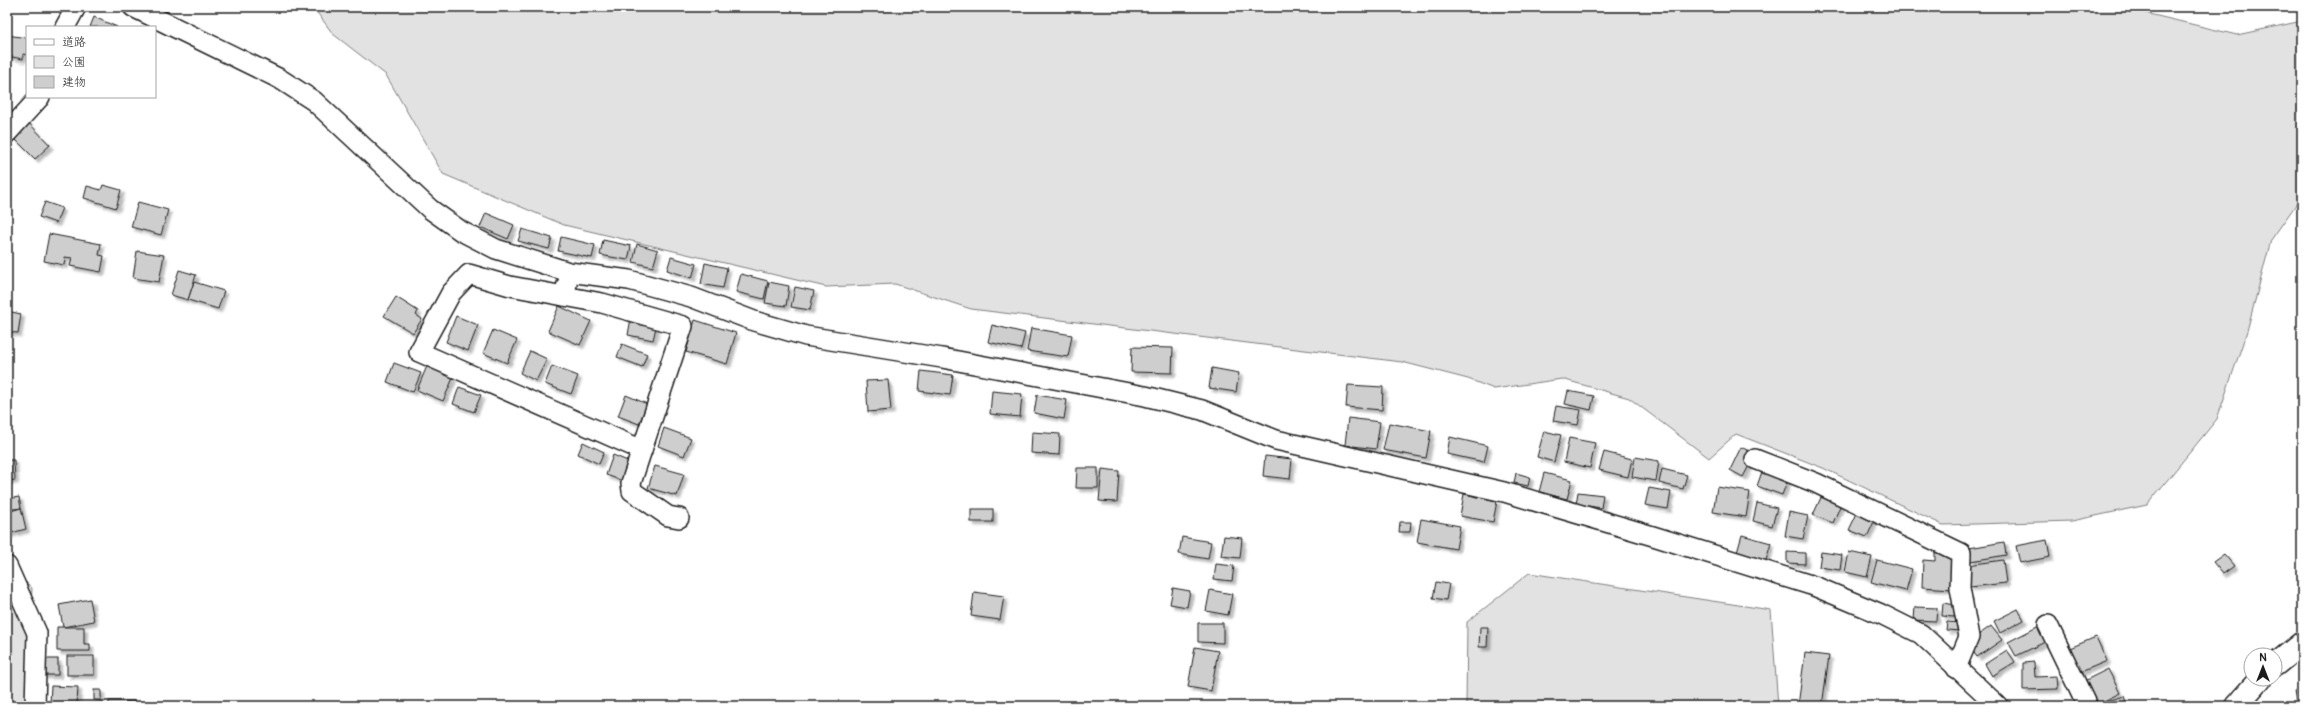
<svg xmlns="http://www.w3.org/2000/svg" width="2309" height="713" font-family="Pangolin,'Klee One',sans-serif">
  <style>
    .green { fill: #e2e2e2; stroke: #7f7f7f }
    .building { fill: #cecece; stroke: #1c1c1c; filter: url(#shadow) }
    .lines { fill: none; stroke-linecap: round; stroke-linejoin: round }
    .minor-casing { stroke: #1c1c1c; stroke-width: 22 }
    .major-casing { stroke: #1c1c1c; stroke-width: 25 }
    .minor { stroke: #fff; stroke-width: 19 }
    .major { stroke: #fff; stroke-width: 22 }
  </style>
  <defs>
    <filter id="shadow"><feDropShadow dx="3.5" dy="3.5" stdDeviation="1" flood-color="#0004"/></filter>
  </defs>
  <rect width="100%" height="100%" fill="#fff"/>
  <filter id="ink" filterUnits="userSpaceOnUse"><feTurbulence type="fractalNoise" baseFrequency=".025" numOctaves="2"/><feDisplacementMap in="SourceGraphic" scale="8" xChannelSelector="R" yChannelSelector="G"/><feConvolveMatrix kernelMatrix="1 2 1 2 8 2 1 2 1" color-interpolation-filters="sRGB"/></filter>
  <g filter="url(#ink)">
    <!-- green -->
    <g class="green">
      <polygon points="313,7 2132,7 2149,14 2237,35 2302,21 2302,196 2271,240 2247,331 2217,419 2147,505 2072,521 1943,525 1823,468 1736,434 1709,458 1629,398 1562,379 1494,389 1468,379 1402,362 971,309 895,284 826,287 564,225 443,174 386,75 333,34"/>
      <polygon points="7,563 32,588 28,670 34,706 7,706"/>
      <polygon points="1529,573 1771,610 1778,706 1466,706 1467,622"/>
    </g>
    <!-- building -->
    <g class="building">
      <polygon points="94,17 117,27 90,27"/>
      <polygon points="7,35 27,38 27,55 23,54 23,59 7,56"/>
      <polygon points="27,121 50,145 35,159 12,136"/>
      <polygon points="103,185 121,190 116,208 84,198 87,186 101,190"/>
      <polygon points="45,202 62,208 56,223 39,217"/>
      <polygon points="138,202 168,210 161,235 131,227"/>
      <polygon points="486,213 514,225 508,239 480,227"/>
      <polygon points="522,229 552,238 549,249 518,241"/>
      <polygon points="49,234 101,244 99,255 104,256 101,272 70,266 72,258 65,257 64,265 44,261"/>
      <polygon points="561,237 595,245 592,258 558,251"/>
      <polygon points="603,240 631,246 628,260 600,255"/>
      <polygon points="637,244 658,250 653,267 633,262"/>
      <polygon points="137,251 164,255 159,282 133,278"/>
      <polygon points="671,257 696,264 692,278 667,270"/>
      <polygon points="705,263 727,268 723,288 701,284"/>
      <polygon points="179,270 196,275 188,300 171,295"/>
      <polygon points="741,274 768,281 764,299 736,292"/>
      <polygon points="194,282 224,291 218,309 188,300"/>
      <polygon points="769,282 789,286 786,306 765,303"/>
      <polygon points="795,287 814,291 810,310 791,307"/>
      <polygon points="396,297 418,311 416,315 422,319 413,333 384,316"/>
      <polygon points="559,306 591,321 580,345 548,331"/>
      <polygon points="7,311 21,314 18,333 7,332"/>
      <polygon points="456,316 478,325 468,351 446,342"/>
      <polygon points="631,318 657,323 653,340 628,335"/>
      <polygon points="695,320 736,333 727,364 686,352"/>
      <polygon points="992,325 1025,333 1021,349 988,342"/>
      <polygon points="1031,328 1072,335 1068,357 1027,351"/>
      <polygon points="493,330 517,340 507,363 483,353"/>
      <polygon points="622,344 647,354 642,367 617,357"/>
      <polygon points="1132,347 1173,348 1172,373 1131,372"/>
      <polygon points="530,351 547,359 536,381 520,373"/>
      <polygon points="394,363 421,373 413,392 387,382"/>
      <polygon points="427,366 453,378 443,401 417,390"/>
      <polygon points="552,366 578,376 571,394 545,384"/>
      <polygon points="1212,368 1239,373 1236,392 1209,388"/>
      <polygon points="921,371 953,375 950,395 919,391"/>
      <polygon points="888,380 891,410 868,412 866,381"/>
      <polygon points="1348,385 1383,387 1382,410 1346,407"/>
      <polygon points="459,387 481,395 474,412 453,404"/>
      <polygon points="992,391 1022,394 1020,417 990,414"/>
      <polygon points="1568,391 1594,396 1591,410 1565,404"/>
      <polygon points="626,395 647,404 639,424 618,416"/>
      <polygon points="1037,395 1067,400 1064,419 1034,413"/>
      <polygon points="1556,406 1581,410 1578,425 1553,421"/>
      <polygon points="1348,418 1380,422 1376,449 1345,445"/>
      <polygon points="1389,423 1431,431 1426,458 1383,450"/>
      <polygon points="664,428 691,438 684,456 658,446"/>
      <polygon points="1544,431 1561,435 1554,462 1537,457"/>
      <polygon points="1032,432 1060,434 1059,455 1031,453"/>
      <polygon points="1450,437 1488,446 1484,462 1447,454"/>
      <polygon points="1569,438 1595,443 1590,468 1564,462"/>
      <polygon points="583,442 604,452 599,464 578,454"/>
      <polygon points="1741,447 1755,454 1743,477 1730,470"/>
      <polygon points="1604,452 1632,459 1628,477 1599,470"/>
      <polygon points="613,455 630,462 623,481 606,475"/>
      <polygon points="1265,456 1292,459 1290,479 1263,476"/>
      <polygon points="1635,457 1659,461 1656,481 1632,477"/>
      <polygon points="7,460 14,460 15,480 7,481"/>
      <polygon points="655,466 684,474 677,496 648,488"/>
      <polygon points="1764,466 1789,476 1782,495 1757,486"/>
      <polygon points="1077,468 1098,468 1098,488 1076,488"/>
      <polygon points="1102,469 1119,471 1117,502 1099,501"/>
      <polygon points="1662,469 1687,475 1683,489 1659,483"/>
      <polygon points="1516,473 1530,477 1528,486 1514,483"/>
      <polygon points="1544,473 1572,480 1567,499 1539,492"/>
      <polygon points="1717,487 1750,492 1746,517 1713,512"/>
      <polygon points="1649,488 1671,492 1668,509 1645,505"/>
      <polygon points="1824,491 1843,499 1833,523 1813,515"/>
      <polygon points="1578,492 1603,495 1601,508 1576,504"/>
      <polygon points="1464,494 1497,501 1493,522 1460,516"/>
      <polygon points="19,497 21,508 7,510 7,499"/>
      <polygon points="1757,503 1777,508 1772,526 1753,521"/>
      <polygon points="21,508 26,529 7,534 7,512"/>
      <rect x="971" y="509" width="22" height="13"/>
      <polygon points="1859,509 1876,517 1867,537 1849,530"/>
      <polygon points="1789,512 1808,516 1803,539 1785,536"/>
      <polygon points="1421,519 1460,526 1456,549 1417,542"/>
      <polygon points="1400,522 1411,522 1410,532 1399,532"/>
      <polygon points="1742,535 1771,543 1765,564 1736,556"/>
      <polygon points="1224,536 1242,538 1240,558 1221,556"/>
      <polygon points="1182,537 1211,542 1208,559 1179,554"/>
      <polygon points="2047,540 2050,557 2020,563 2016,546"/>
      <polygon points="2004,542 2006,555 1971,561 1969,548"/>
      <polygon points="1787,552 1805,553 1805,564 1787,563"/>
      <polygon points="1821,552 1842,555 1840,570 1819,567"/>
      <polygon points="1849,552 1872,557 1867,577 1845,572"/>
      <polygon points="1935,552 1955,553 1953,589 1922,587 1923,560 1935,561"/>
      <polygon points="2224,554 2234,566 2223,574 2213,562"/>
      <polygon points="1877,560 1912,569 1906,591 1871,582"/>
      <polygon points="2003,560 2006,583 1970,587 1968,565"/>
      <polygon points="1216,564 1234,566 1232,581 1214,579"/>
      <polygon points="1436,582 1449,584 1446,600 1433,598"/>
      <polygon points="1173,588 1190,591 1187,607 1170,604"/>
      <polygon points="1210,590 1232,594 1228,615 1206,611"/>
      <polygon points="974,592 1004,596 1000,620 971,616"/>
      <polygon points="90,599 94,621 63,627 59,605"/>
      <polygon points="1943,603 1956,605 1954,617 1942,616"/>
      <polygon points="1915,607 1937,608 1936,621 1914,620"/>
      <polygon points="2018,609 2024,620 2000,633 1994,621"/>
      <polygon points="1947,622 1962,623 1961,631 1946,630"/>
      <polygon points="1198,623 1223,623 1223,643 1198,642"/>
      <polygon points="2041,625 2049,640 2016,656 2008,642"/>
      <polygon points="1991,626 2002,640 1977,657 1967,643"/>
      <polygon points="57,627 84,627 84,644 90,644 90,651 57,651"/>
      <polygon points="1480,627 1488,627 1487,647 1479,647"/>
      <polygon points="2096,637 2107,661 2076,674 2065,650"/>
      <polygon points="1195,647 1218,651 1211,691 1188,687"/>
      <polygon points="2007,650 2015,662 1992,676 1985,664"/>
      <polygon points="1805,653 1829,656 1822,706 1798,706"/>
      <rect x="67" y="656" width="27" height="19"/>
      <rect x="42" y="659" width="16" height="16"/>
      <polygon points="2034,662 2035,677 2057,676 2058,689 2023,690 2023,663"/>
      <polygon points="2108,669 2120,693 2096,705 2084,681"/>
      <polygon points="51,686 78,687 77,703 50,703"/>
      <rect x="94" y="690" width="7" height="10"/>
      <polygon points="2302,690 2302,706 2298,706 2295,691"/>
      <polygon points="2125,696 2128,706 2105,706 2103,702"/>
      <rect x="109" y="701" width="25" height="5"/>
    </g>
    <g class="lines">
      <defs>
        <g id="minor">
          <polyline points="133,7 280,79 314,101 430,209 461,231 496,249 569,272 629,280 691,297 754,321 806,336 942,358 1145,396 1202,410 1276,440 1504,492 1653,536 1814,586 1881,614 1921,634 1998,706"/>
          <polyline points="65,27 76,7"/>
          <polyline points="7,133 40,97"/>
          <polyline points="567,284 564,296 602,303 683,326 631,483 632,491 668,516 679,518"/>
          <polyline points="564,296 510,286 469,274 451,293 419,352 642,450"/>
          <polyline points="1755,459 1816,483 1961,553 1960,588 1969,637 1956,668"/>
          <polyline points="7,566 37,633 35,706"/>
          <polyline points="2048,625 2087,706"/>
        </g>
        <g id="major">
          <polyline points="2275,665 2302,643"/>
          <polyline points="2236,706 2260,679"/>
        </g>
      </defs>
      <!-- minor casing -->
      <use href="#minor" class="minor-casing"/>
      <!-- major casing -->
      <use href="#major" class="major-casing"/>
      <!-- minor -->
      <use href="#minor" class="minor"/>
      <!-- major -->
      <use href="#major" class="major"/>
    </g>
  </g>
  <!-- margin -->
  <rect width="2309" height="713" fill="none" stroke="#fff" stroke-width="24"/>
  <rect x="12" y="12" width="2285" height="689" fill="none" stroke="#1c1c1c" stroke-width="1.5" filter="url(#ink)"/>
  <!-- legend -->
  <rect x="26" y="26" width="130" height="72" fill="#ffffff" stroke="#a4a4a4"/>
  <rect x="34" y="39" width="20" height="6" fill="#ffffff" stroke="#a4a4a4"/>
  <text x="62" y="46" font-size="12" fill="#1c1c1c">道路</text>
  <rect x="34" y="56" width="20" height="12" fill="#e2e2e2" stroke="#a4a4a4"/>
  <text x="62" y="66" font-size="12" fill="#1c1c1c">公園</text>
  <rect x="34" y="76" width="20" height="12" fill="#cecece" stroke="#a4a4a4"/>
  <text x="62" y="86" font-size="12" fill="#1c1c1c">建物</text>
  <!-- north arrow -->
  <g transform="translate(2263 667)"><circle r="19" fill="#ffffff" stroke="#a4a4a4"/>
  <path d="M0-3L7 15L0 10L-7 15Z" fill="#1c1c1c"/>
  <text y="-6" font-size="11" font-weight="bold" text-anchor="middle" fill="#1c1c1c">N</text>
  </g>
</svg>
